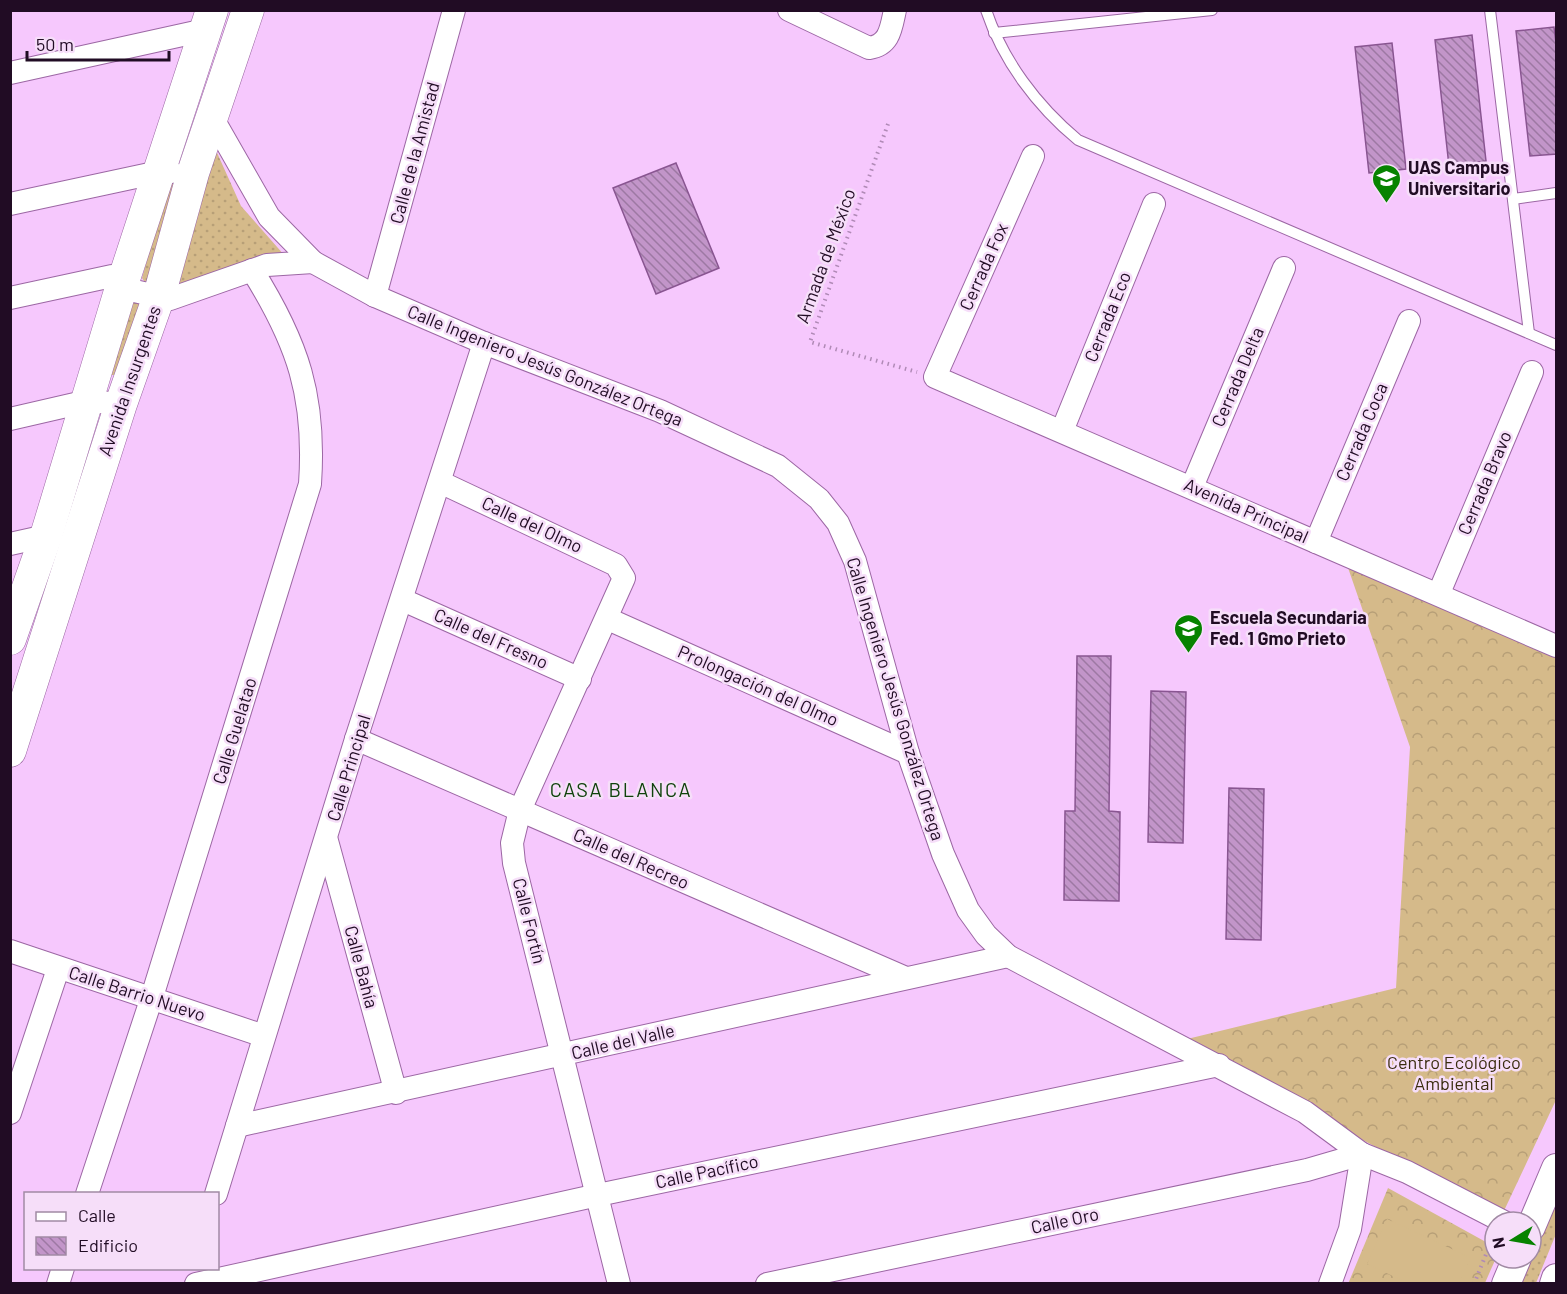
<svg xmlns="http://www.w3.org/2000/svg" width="1567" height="1294" font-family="Barlow,sans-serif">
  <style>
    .grass { fill: url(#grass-dots) }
    .forest { fill: url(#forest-crowns) }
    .pitch { fill: #d5ba8a }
    .building { fill: url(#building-back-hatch); stroke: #895591; stroke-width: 1.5 }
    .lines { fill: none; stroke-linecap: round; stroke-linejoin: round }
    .service-casing { stroke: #9c67a4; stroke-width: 12 }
    .minor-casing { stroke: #9c67a4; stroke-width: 24 }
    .tertiary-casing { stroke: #9c67a4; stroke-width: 30 }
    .secondary-casing { stroke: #9c67a4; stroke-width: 33 }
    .path { stroke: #b08ab6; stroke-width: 4; stroke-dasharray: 1.5 4.5; stroke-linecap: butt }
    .service { stroke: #fff; stroke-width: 10 }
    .minor { stroke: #fff; stroke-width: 22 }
    .tertiary { stroke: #fff; stroke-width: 28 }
    .secondary { stroke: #fff; stroke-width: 32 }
    .labels { text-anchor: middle; stroke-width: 5; stroke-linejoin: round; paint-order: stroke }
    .street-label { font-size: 18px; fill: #210c24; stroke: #f6def9 }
    .poi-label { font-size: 18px; font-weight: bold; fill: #210c24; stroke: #f6def9; text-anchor: start }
    .park-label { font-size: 18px; fill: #392b0e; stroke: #f6def9 }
    .neighbourhood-label { font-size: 20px; letter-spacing: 1.5px; fill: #0f430b; stroke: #f6def9 }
  </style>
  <defs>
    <pattern id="grass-dots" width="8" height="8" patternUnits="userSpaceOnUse" patternTransform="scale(1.5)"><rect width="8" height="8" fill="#d5ba8a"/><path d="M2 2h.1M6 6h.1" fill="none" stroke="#b79f77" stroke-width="1.8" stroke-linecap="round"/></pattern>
    <pattern id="forest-crowns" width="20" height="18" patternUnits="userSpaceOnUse" patternTransform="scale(1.5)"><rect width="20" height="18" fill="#d5ba8a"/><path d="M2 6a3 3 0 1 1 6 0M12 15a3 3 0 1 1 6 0" fill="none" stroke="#b79f77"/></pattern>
    <pattern id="building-back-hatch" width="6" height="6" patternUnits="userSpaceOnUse" patternTransform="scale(1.5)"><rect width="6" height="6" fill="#c295c9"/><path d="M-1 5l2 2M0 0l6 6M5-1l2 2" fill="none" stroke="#9d78a3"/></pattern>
  </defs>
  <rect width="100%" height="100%" fill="#f6c8fd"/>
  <!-- grass -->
  <g class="grass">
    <polygon points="214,146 241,206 285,256 168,291"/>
    <polygon points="178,180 151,283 144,281 142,278 168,184"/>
    <polygon points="141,301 118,375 111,375 107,370 125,302"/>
    <polygon points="1556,1168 1556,1234 1536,1283 1508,1284 1519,1258 1531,1258 1531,1228"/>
  </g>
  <!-- forest -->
  <g class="forest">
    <polygon points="1346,562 1556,652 1556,1100 1502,1215 1179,1041 1396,988 1410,747"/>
    <polygon points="1388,1188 1495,1247 1496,1258 1485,1283 1348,1284"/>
  </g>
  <!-- pitch -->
  <polygon class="pitch" points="1387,1219 1471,1258 1459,1283 1408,1283 1367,1264"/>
  <!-- building -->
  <g class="building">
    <polygon points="1554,27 1557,51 1557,154 1530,156 1516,31"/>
    <polygon points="1472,35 1486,161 1449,166 1435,40"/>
    <polygon points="1392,43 1406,169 1369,173 1355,47"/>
    <polygon points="676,163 719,268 656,294 613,188"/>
    <polygon points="1077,656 1111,656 1109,811 1120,812 1119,901 1064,900 1065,811 1075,811"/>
    <polygon points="1151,691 1186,692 1183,843 1148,842"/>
    <polygon points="1229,788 1264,789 1261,940 1226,939"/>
  </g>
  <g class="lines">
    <defs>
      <g id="service">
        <path d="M986 10C1003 61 1037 106 1078 140L1556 345"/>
        <polyline points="1490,10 1529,333"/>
        <polyline points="994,33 1212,10"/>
        <polyline points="1513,199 1556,193"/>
      </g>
      <g id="minor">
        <path d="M789 10 869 48C890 45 891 28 895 10"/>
        <polyline points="10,73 205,30"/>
        <polyline points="1033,156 935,377 1556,646"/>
        <polyline points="10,204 159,172 171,172"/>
        <polyline points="313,262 375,296 484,343 660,411 778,466 819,499 838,523 855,561 908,753 943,854 968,910 986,935 1008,956 1305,1112 1362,1154 1407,1172 1504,1222"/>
        <polyline points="375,296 454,10"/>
        <polyline points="10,298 112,276 121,288 170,299 267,265 313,262 269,217 213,119"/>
        <polyline points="10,419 88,401 121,404"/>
        <polyline points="1062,431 1154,204"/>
        <polyline points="440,482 616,565 624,578 520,810 512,843 514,863 619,1284"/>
        <polyline points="1192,487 1284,268"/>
        <polyline points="1316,542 1409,321"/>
        <polyline points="10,544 46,536"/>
        <polyline points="1439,593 1532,372"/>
        <polyline points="403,600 580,679"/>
        <polyline points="608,619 908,753"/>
        <polyline points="356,739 906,978"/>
        <polyline points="327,841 396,1093"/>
        <polyline points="10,951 264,1036"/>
        <polyline points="10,1113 58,969"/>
        <polyline points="237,1126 1008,956"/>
        <path d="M87 1194 151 1000 310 484C316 397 298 343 252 270"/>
        <polyline points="216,1194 356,739 484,343"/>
        <polyline points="58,1284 63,1268"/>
        <polyline points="196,1284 598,1195 1219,1065"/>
        <polyline points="767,1284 1307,1170 1362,1154"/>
        <polyline points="1330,1284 1350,1229 1362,1154"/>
      </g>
      <g id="tertiary">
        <polyline points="1531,1227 1556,1168"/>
        <polyline points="1506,1284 1517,1258"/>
        <polyline points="1554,1284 1556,1278"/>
      </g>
      <g id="secondary">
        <polyline points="10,639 46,536 121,288 212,10"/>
        <polyline points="10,751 121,404 159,296 193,173 248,10"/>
      </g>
    </defs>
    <!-- service casing -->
    <use href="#service" class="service-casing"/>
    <!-- minor casing -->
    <use href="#minor" class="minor-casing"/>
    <!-- tertiary casing -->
    <use href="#tertiary" class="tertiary-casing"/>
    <!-- secondary casing -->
    <use href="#secondary" class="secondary-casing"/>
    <!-- path -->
    <g class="path">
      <polyline points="888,124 810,342 917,372"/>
      <polyline points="1474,1284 1493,1237"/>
    </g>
    <!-- service -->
    <use href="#service" class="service"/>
    <!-- minor -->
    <use href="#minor" class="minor"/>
    <!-- tertiary -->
    <use href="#tertiary" class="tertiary"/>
    <!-- secondary -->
    <use href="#secondary" class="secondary"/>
  </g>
  <!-- icons -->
  <defs>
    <symbol id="university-pin" viewBox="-11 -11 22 30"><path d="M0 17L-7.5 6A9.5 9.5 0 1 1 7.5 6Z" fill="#078300" stroke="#f6def9"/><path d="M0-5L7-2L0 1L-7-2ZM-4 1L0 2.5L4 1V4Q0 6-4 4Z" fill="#fff"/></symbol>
    <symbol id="school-pin" viewBox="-11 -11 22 30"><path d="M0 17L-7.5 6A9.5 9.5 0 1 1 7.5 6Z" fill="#078300" stroke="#f6def9"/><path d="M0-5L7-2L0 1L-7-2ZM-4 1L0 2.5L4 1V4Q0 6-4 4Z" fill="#fff"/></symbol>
  </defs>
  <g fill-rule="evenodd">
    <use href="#university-pin" x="1370" y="162" width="33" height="45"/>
    <use href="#school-pin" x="1172" y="612" width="33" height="45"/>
  </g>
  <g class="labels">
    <!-- street labels -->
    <g class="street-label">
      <text transform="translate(415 153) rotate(-75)" y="6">Calle de la Amistad</text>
      <text transform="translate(826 256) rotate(-70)" y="6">Armada de México</text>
      <text transform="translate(984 267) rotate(-66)" y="6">Cerrada Fox</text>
      <text transform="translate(1108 317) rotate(-68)" y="6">Cerrada Eco</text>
      <text transform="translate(545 366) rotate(22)" y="6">Calle Ingeniero Jesús González Ortega</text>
      <text transform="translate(1238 377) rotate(-67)" y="6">Cerrada Delta</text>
      <text transform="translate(130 381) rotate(-71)" y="6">Avenida Insurgentes</text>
      <text transform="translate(1362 432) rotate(-67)" y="6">Cerrada Coca</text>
      <text transform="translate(1485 483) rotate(-67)" y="6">Cerrada Bravo</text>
      <text transform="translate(1246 511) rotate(24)" y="6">Avenida Principal</text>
      <text transform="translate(532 525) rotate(25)" y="6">Calle del Olmo</text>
      <text transform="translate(491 639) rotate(24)" y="6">Calle del Fresno</text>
      <text transform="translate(758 686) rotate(24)" y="6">Prolongación del Olmo</text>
      <text transform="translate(895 699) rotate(73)" y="6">Calle Ingeniero Jesús González Ortega</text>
      <text transform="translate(235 731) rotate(-73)" y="6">Calle Guelatao</text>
      <text transform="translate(349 768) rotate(-73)" y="6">Calle Principal</text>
      <text transform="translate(631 859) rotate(24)" y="6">Calle del Recreo</text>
      <text transform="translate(529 921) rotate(76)" y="6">Calle Fortín</text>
      <text transform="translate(361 967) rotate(75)" y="6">Calle Bahía</text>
      <text transform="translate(137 994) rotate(18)" y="6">Calle Barrio Nuevo</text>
      <text transform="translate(623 1042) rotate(-13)" y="6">Calle del Valle</text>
      <text transform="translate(707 1172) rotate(-12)" y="6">Calle Pacífico</text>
      <text transform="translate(1065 1221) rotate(-12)" y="6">Calle Oro</text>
    </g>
    <!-- poi labels -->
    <g class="poi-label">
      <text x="1408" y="174">UAS Campus<tspan x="1408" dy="21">Universitario</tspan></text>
      <text x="1210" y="624">Escuela Secundaria<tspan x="1210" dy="21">Fed. 1 Gmo Prieto</tspan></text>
    </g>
    <!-- park labels -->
    <g class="park-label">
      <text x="1454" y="1069">Centro Ecológico<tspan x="1454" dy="21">Ambiental</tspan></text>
    </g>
    <!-- neighbourhood labels -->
    <g class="neighbourhood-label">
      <text x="621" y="797">CASA BLANCA</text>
    </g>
  </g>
  <!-- border -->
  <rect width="1567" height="1294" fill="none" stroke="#210c24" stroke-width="24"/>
  <!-- legend -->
  <rect x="24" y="1192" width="195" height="78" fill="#f6def9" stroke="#a18aa4" stroke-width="1.5"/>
  <rect x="36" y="1212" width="30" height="9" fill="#ffffff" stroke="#a18aa4" stroke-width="1.5"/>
  <text x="78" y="1222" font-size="18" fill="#210c24">Calle</text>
  <rect x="36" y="1237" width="30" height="18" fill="url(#building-back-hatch)" stroke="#a18aa4" stroke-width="1.5"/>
  <text x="78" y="1252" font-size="18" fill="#210c24">Edificio</text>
  <!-- north arrow -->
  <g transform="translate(1513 1240) rotate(259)"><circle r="28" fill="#f6def9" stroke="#a18aa4" stroke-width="1.5"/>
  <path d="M0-4.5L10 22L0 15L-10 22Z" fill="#078300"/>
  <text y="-9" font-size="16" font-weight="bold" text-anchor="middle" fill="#210c24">N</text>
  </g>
  <!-- scale -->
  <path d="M27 51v9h142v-9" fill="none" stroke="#210c24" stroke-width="3"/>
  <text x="36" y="51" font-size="18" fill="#210c24" stroke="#f6def9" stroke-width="4.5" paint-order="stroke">50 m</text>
</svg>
